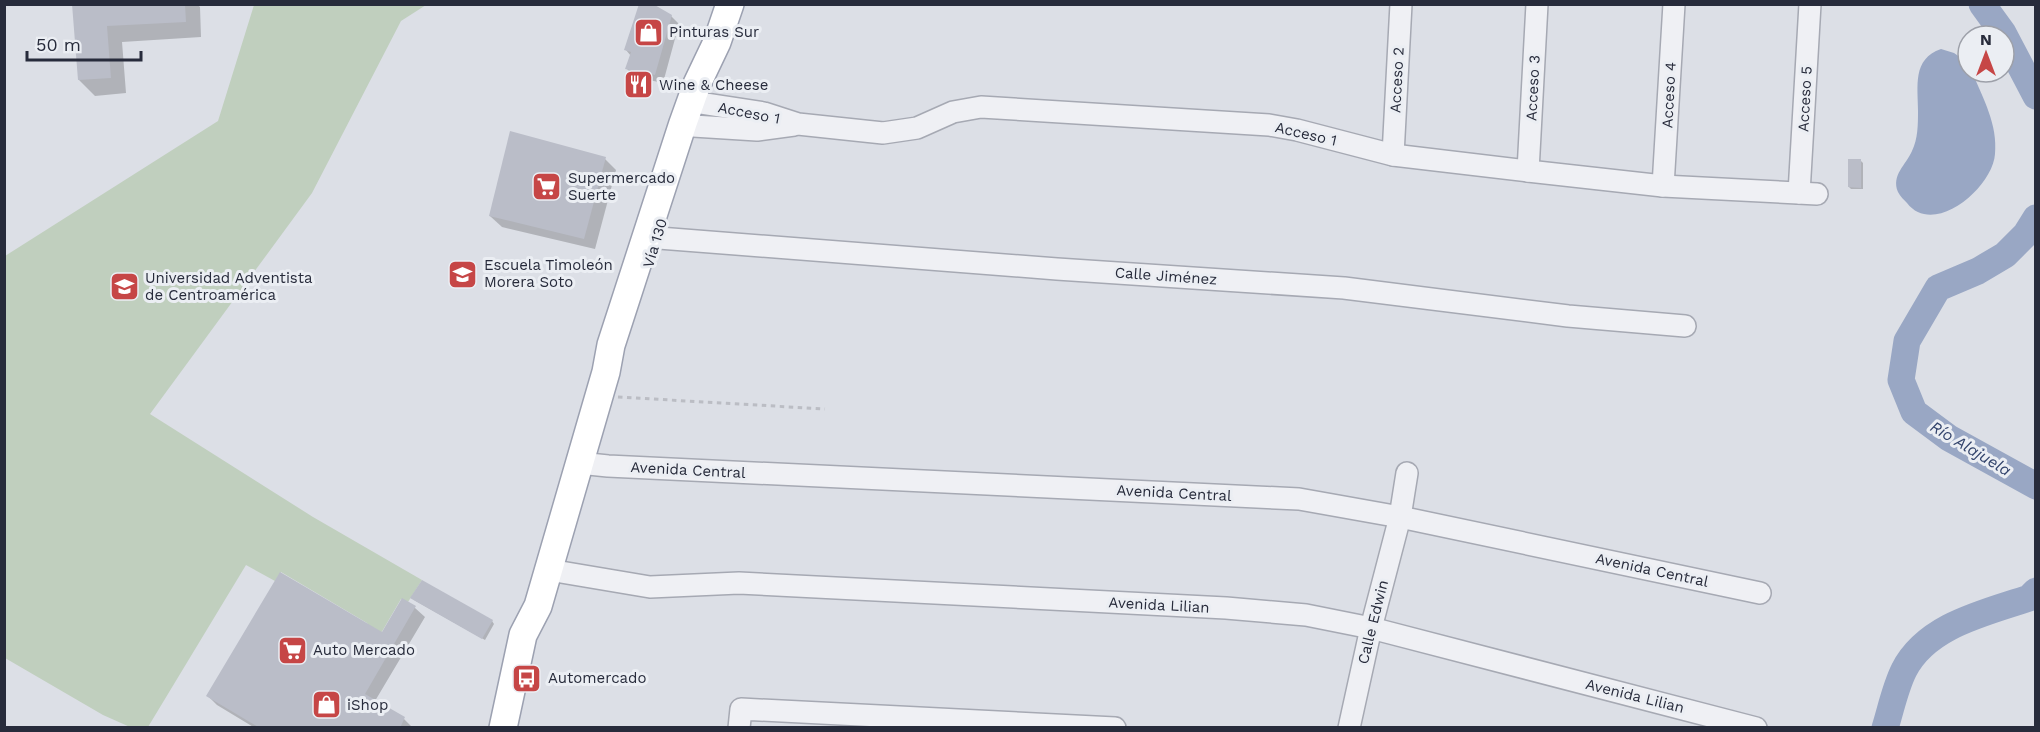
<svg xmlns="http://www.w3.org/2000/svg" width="2040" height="732" font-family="'Work Sans',sans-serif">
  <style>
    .green { fill: #c0cfbe }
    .water { fill: #99a7c4 }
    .shadow { fill: #0003 }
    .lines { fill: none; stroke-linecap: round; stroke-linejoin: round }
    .river { stroke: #99a7c4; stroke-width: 27 }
    .building { fill: #babdc8 }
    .minor-casing { stroke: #a6a9b3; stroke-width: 24 }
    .major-casing { stroke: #9ca1b1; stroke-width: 30 }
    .path { stroke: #bbbdc4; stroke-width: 3; stroke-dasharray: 4.5 4.5; stroke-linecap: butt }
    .minor { stroke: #eff0f4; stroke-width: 21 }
    .major { stroke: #fff; stroke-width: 27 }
    .labels { text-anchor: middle; stroke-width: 6; stroke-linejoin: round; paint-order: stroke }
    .poi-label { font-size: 15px; fill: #272b3b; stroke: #ebeef3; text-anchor: start }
    .street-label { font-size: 15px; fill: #272b3b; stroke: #ebeef3 }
    .water-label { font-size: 16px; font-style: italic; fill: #33446c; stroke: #ebeef3 }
  </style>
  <rect width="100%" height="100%" fill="#dcdfe6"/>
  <!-- green -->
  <polygon class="green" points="254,5 426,5 401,21 312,193 150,414 313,517 422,580 408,602 401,599 377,640 367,623 281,572 275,581 246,565 148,727 130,727 103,715 5,658 5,256 218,121"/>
  <!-- water -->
  <path class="water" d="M1941 49 1954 53 1967 62 1968 72H1972C1983 98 1998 125 1995 154 1993 187 1934 238 1907 203 1904 200 1900 196 1898 192 1891 175 1906 165 1912 151 1918 139 1918 124 1918 111 1918 86 1912 59 1941 49Z"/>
  <!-- shadow -->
  <g class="shadow">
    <polygon points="73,4 197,4 200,7 201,37 122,42 126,93 95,96 79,80"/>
    <polygon points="671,16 679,24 663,83 635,77 627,69 631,56 626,50"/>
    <polygon points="605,159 616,170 595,249 502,227 490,216"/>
    <polygon points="1861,161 1863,163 1863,189 1851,189 1849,187"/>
    <polygon points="402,600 415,608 425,617 375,701 404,719 413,728 255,728 217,705 208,696 383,634"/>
    <polygon points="414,600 492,621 494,624 485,640"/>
  </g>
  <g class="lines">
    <!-- river -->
    <g class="river">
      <polyline points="1982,4 2003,33 2036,96"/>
      <polyline points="2036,218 2026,234 2005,255 1978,271 1938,288 1907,341 1901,380 1914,412 1949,438 2036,486"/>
      <path d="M1885 728C1891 709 1895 688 1904 670 1927 625 1985 613 2029 598L2036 591"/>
    </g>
  </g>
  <!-- building -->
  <g class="building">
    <polygon points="72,4 185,4 186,22 107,26 111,78 78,80"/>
    <polygon points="639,4 653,4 672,15 655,75 625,69 631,52 624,50"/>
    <polygon points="510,131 606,157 584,239 489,216"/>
    <polygon points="1848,159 1861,159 1861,188 1848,187"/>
    <polygon points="280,572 382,632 402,598 416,606 365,694 405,717 400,728 260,728 206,696"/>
    <polygon points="422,580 493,620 482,639 410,598"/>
  </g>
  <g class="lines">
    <defs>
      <g id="minor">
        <polyline points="700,103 764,113 798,124 883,133 917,128 953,112 981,107 1269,125 1297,130 1393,155 1528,171 1663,186 1817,194"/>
        <polyline points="693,126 757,130 794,125"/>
        <polyline points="1393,155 1401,4"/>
        <polyline points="1528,171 1537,4"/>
        <polyline points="1663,186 1674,4"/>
        <polyline points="1799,193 1810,4"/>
        <polyline points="646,237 1057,269 1344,288 1568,316 1685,326"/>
        <polyline points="579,463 608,466 1299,499 1400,517 1760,593"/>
        <polyline points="549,570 650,587 739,583 1226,608 1306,615 1371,628 1756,728"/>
        <polyline points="739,728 741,709 1115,728"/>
        <polyline points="1349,728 1371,628 1400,517 1407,473"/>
      </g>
      <polyline id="major" points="503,728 523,635 538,606 606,372 611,345 683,123 697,84 717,42 730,4"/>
    </defs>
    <!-- minor casing -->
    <use href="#minor" class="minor-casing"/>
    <!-- major casing -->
    <use href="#major" class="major-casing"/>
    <!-- path -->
    <polyline class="path" points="618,397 825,409"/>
    <!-- minor -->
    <use href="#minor" class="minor"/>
    <!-- major -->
    <use href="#major" class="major"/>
  </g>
  <!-- icons -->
  <defs>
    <symbol id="shop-square" viewBox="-11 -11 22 22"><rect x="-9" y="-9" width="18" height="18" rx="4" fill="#c64646" stroke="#ebeef3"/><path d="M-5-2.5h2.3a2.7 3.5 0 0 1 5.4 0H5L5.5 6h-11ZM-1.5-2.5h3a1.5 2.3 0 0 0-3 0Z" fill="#fff"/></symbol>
    <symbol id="restaurant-square" viewBox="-11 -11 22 22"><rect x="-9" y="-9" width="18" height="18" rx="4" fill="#c64646" stroke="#ebeef3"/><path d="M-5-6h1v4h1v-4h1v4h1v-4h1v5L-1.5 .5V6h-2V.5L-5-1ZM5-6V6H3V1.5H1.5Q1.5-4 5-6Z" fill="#fff"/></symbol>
    <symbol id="supermarket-square" viewBox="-11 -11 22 22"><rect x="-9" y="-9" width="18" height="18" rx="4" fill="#c64646" stroke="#ebeef3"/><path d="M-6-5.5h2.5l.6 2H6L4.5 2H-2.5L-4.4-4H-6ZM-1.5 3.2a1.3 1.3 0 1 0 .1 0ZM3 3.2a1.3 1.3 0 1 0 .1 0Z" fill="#fff"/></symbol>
    <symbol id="school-square" viewBox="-11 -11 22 22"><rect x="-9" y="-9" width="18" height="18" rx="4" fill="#c64646" stroke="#ebeef3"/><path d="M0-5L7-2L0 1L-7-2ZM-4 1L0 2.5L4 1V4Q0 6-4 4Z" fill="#fff"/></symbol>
    <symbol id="university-square" viewBox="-11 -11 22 22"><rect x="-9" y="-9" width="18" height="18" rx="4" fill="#c64646" stroke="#ebeef3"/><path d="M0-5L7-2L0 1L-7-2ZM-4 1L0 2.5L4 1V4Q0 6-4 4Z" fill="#fff"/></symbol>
    <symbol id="bus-square" viewBox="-11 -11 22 22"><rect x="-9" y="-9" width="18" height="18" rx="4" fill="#c64646" stroke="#ebeef3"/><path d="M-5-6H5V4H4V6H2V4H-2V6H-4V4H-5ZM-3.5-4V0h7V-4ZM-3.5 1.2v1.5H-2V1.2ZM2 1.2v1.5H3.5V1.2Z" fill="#fff"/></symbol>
  </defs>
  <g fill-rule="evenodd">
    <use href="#shop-square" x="632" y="16" width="33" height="33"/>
    <use href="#restaurant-square" x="622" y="68" width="33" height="33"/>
    <use href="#supermarket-square" x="530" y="170" width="33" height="33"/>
    <use href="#school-square" x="446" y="258" width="33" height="33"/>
    <use href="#university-square" x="108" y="270" width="33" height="33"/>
    <use href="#supermarket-square" x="276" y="634" width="33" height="33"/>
    <use href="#bus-square" x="510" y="662" width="33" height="33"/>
    <use href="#shop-square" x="310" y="688" width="33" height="33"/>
  </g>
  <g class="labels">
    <!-- poi labels -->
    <g class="poi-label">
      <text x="669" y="37">Pinturas Sur</text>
      <text x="659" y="90">Wine &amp; Cheese</text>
      <text x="568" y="183">Supermercado<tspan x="568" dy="17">Suerte</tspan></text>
      <text x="484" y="270">Escuela Timoleón<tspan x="484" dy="17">Morera Soto</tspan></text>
      <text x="145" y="283">Universidad Adventista<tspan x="145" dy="17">de Centroamérica</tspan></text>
      <text x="313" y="655">Auto Mercado</text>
      <text x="548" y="683">Automercado</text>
      <text x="347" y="710">iShop</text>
    </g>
    <!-- street labels -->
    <g class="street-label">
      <text transform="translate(1397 80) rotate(-87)" y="5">Acceso 2</text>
      <text transform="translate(1533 88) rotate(-87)" y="5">Acceso 3</text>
      <text transform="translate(1669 95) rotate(-87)" y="5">Acceso 4</text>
      <text transform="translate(1805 99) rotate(-87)" y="5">Acceso 5</text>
      <text transform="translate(749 113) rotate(11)" y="5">Acceso 1</text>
      <text transform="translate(1306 134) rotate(13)" y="5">Acceso 1</text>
      <text transform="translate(655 243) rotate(-73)" y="5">Vía 130</text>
      <text transform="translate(1166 276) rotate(4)" y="5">Calle Jiménez</text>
      <text transform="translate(688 470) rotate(3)" y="5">Avenida Central</text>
      <text transform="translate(1174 493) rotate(3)" y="5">Avenida Central</text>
      <text transform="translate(1652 570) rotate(12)" y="5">Avenida Central</text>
      <text transform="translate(1159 605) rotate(3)" y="5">Avenida Lilian</text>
      <text transform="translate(1373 622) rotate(-76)" y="5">Calle Edwin</text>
      <text transform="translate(1635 696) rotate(14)" y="5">Avenida Lilian</text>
    </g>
    <!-- water labels -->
    <g class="water-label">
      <text transform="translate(1971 448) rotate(31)" y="6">Río Alajuela</text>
    </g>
  </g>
  <!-- border -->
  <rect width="2040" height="732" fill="none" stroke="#272b3b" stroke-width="12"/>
  <!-- north arrow -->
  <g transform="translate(1986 54)"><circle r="28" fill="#ebeef3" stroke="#9da0a9" stroke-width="1.5"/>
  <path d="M0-4.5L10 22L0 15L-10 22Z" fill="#c64646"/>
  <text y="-9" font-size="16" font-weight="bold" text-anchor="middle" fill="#272b3b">N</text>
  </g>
  <!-- scale -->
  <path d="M27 51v9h114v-9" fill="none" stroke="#272b3b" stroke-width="3"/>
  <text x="36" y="51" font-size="18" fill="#272b3b" stroke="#ebeef3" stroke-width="4.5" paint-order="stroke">50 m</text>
</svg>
